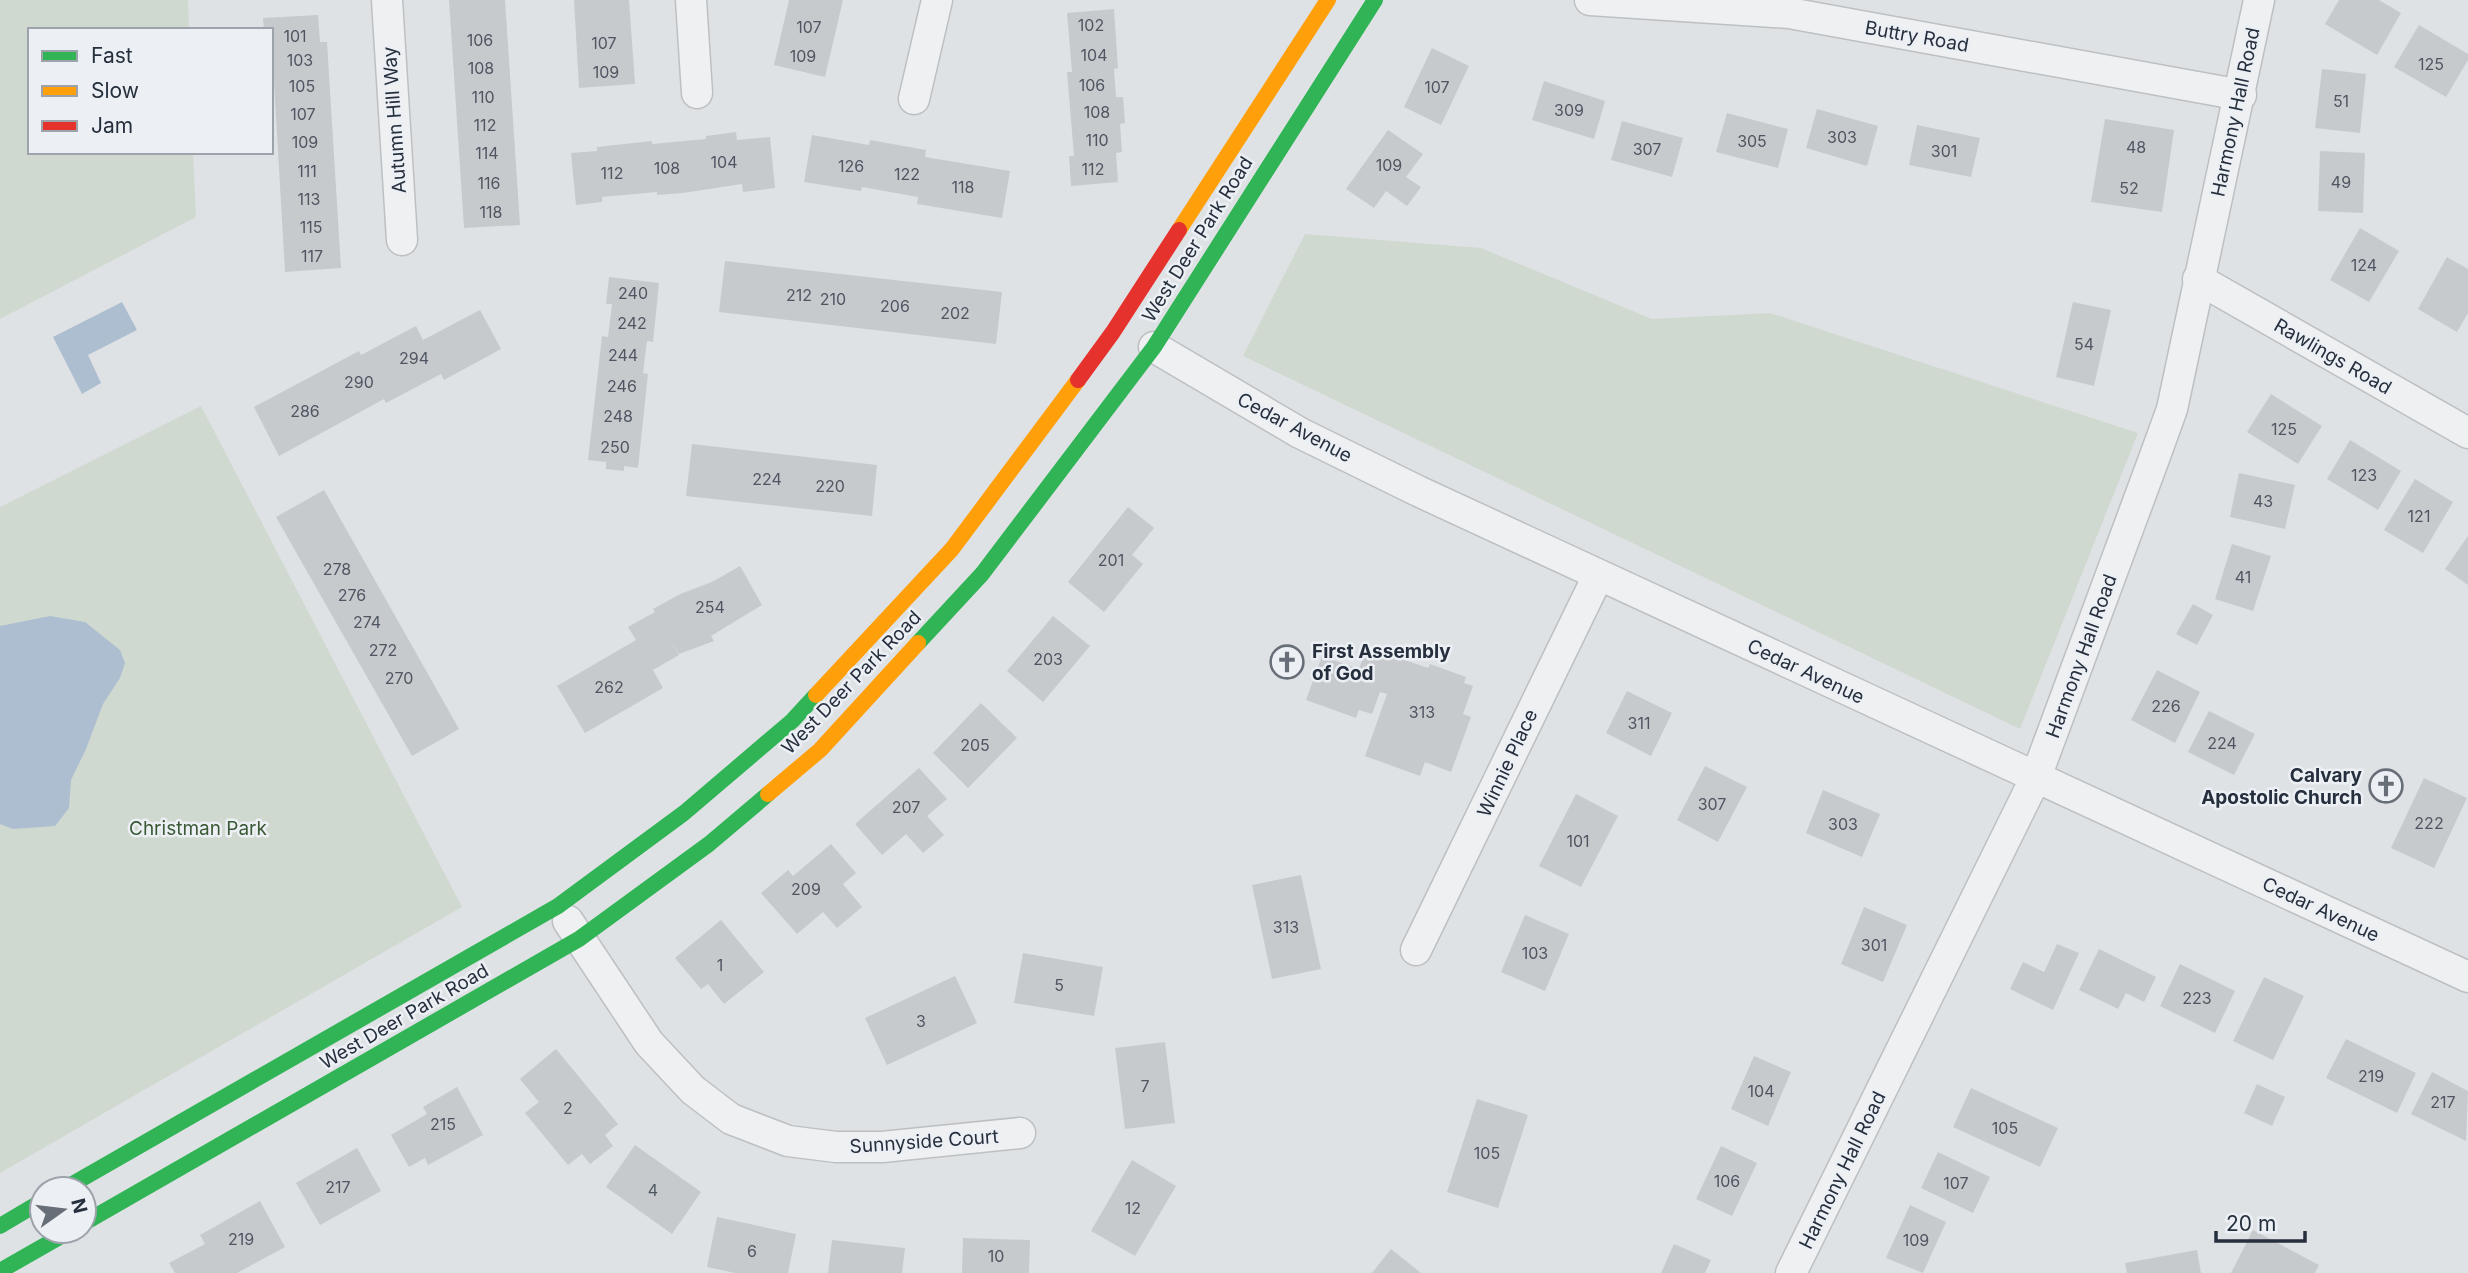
<svg xmlns="http://www.w3.org/2000/svg" width="2468" height="1273" font-family="Inter,sans-serif">
  <style>
    .green { fill: #d0d9d0 }
    .water { fill: #adbed1 }
    .building { fill: #c7cacd }
    .lines { fill: none; stroke-linecap: round; stroke-linejoin: round }
    .street-casing { stroke: #bdc0c3; stroke-width: 33 }
    .street { stroke: #eef0f1; stroke-width: 30 }
    .fast { stroke: #30b455; stroke-width: 16 }
    .slow { stroke: #ff9f0a; stroke-width: 16 }
    .jam { stroke: #e5322d; stroke-width: 16 }
    .labels { text-anchor: middle; stroke-width: 5; stroke-linejoin: round; paint-order: stroke }
    .number-label { font-size: 16px; fill: #4f5662 }
    .street-label { font-size: 19px; fill: #262f3d; stroke: #ecf0f5 }
    .poi-label { font-size: 19px; font-weight: bold; fill: #262f3d; stroke: #ecf0f5; text-anchor: start }
    .park-label { font-size: 19px; fill: #3b5934; stroke: #ecf0f5 }
  </style>
  <rect width="100%" height="100%" fill="#dfe2e5"/>
  <!-- green -->
  <g class="green">
    <polygon points="0,0 188,0 189,30 30,30 30,152 193,152 196,217 0,319"/>
    <polygon points="1305,234 1481,248 1652,319 1770,313 2138,433 2020,729 1243,356"/>
    <polygon points="201,406 462,907 0,1173 0,507"/>
  </g>
  <!-- water -->
  <g class="water">
    <polygon points="122,302 137,330 88,355 101,383 82,394 53,337"/>
    <polygon points="50,616 85,622 120,650 125,663 120,678 103,704 86,749 71,780 69,808 55,826 13,829 0,824 0,626"/>
  </g>
  <!-- building -->
  <g class="building">
    <polygon points="449,0 505,0 520,225 464,228"/>
    <polygon points="574,0 629,0 635,84 579,88"/>
    <polygon points="789,0 843,0 825,77 774,65"/>
    <polygon points="2339,0 2379,0 2401,13 2377,55 2325,24"/>
    <polygon points="1114,9 1118,68 1114,69 1116,97 1123,97 1125,123 1120,124 1122,152 1116,153 1118,182 1071,186 1069,156 1074,156 1067,72 1072,72 1067,13"/>
    <polygon points="318,15 320,42 327,42 341,268 285,272 271,30 264,30 263,18"/>
    <polygon points="2419,25 2468,54 2468,60 2446,97 2394,67"/>
    <polygon points="1432,48 1469,66 1441,125 1404,107"/>
    <polygon points="2322,69 2366,74 2360,133 2315,128"/>
    <polygon points="1544,81 1605,101 1594,139 1532,120"/>
    <polygon points="1817,109 1878,126 1867,166 1806,148"/>
    <polygon points="1727,113 1788,129 1778,168 1716,152"/>
    <polygon points="2105,119 2174,130 2162,212 2091,202"/>
    <polygon points="1622,121 1683,138 1672,177 1611,160"/>
    <polygon points="1917,125 1980,138 1971,177 1909,165"/>
    <polygon points="1388,130 1423,154 1406,177 1421,187 1407,206 1386,191 1374,208 1346,189"/>
    <polygon points="736,132 737,140 770,137 775,188 743,192 742,184 683,193 657,195 657,192 602,197 602,202 576,205 571,153 597,151 597,147 652,141 652,144 706,139 706,136"/>
    <polygon points="812,135 869,145 870,140 926,150 925,157 1010,171 1002,218 917,204 918,197 862,187 861,191 804,182"/>
    <polygon points="2320,151 2365,153 2363,213 2318,211"/>
    <polygon points="2360,228 2399,251 2369,302 2330,280"/>
    <polygon points="2447,257 2468,269 2468,313 2457,332 2418,309"/>
    <polygon points="725,261 1002,292 996,344 719,312"/>
    <polygon points="609,277 659,283 653,342 647,341 643,373 648,374 638,468 624,466 624,471 606,469 606,462 588,460 602,336 608,337 612,304 606,304"/>
    <polygon points="2073,302 2111,310 2094,386 2056,377"/>
    <polygon points="480,310 501,349 444,380 441,374 386,403 384,399 279,456 254,407 359,351 361,355 416,326 423,340"/>
    <polygon points="2271,394 2322,426 2298,464 2247,432"/>
    <polygon points="2350,440 2401,471 2378,510 2327,479"/>
    <polygon points="692,444 877,465 872,516 686,496"/>
    <polygon points="2239,473 2295,485 2285,529 2230,517"/>
    <polygon points="2415,479 2453,502 2423,553 2384,530"/>
    <polygon points="324,490 459,729 412,756 276,517"/>
    <polygon points="1128,507 1154,528 1132,555 1143,564 1104,612 1068,582"/>
    <polygon points="2468,536 2468,585 2445,569"/>
    <polygon points="2232,544 2271,556 2253,611 2215,599"/>
    <polygon points="740,566 762,605 711,636 714,641 679,654 669,639 679,655 653,670 663,688 585,733 557,686 636,640 628,627 655,612 653,609 680,594 712,582"/>
    <polygon points="2193,604 2213,615 2197,645 2176,634"/>
    <polygon points="1053,616 1090,646 1043,702 1007,671"/>
    <polygon points="1367,647 1428,668 1430,664 1466,677 1464,683 1473,686 1463,714 1471,717 1451,772 1425,762 1420,776 1365,756 1387,694 1380,692 1372,714 1359,710 1356,718 1306,700 1322,656 1359,669"/>
    <polygon points="2157,670 2200,692 2175,743 2131,720"/>
    <polygon points="1627,691 1672,713 1651,756 1606,733"/>
    <polygon points="981,703 1017,738 968,788 933,753"/>
    <polygon points="2209,711 2255,734 2234,775 2188,752"/>
    <polygon points="1705,766 1747,787 1718,842 1677,820"/>
    <polygon points="919,768 947,799 927,816 944,835 923,853 906,834 882,855 855,824"/>
    <polygon points="2424,778 2467,798 2434,868 2391,848"/>
    <polygon points="1823,790 1880,814 1862,857 1806,833"/>
    <polygon points="1576,794 1618,816 1581,887 1539,866"/>
    <polygon points="831,844 856,873 843,884 862,907 837,928 823,912 797,934 761,893 788,870 793,876"/>
    <polygon points="1301,875 1321,969 1272,979 1252,885"/>
    <polygon points="1864,907 1907,925 1883,982 1841,964"/>
    <polygon points="1525,915 1569,934 1545,991 1501,972"/>
    <polygon points="721,920 764,972 724,1004 708,984 701,989 675,958"/>
    <polygon points="2057,944 2079,953 2053,1010 2010,989 2023,962 2044,972"/>
    <polygon points="2099,949 2156,977 2144,1002 2126,993 2118,1009 2079,990"/>
    <polygon points="1023,953 1103,967 1094,1016 1014,1003"/>
    <polygon points="2180,964 2235,991 2215,1033 2160,1006"/>
    <polygon points="955,976 977,1023 887,1065 865,1018"/>
    <polygon points="2264,977 2304,996 2273,1060 2233,1041"/>
    <polygon points="2346,1039 2416,1073 2397,1113 2326,1078"/>
    <polygon points="1165,1042 1175,1123 1125,1129 1115,1048"/>
    <polygon points="556,1049 618,1124 605,1135 613,1146 590,1164 582,1154 568,1165 525,1113 539,1102 520,1079"/>
    <polygon points="1754,1056 1791,1072 1768,1126 1731,1109"/>
    <polygon points="2432,1072 2468,1091 2466,1141 2411,1114"/>
    <polygon points="2257,1084 2285,1097 2272,1126 2244,1113"/>
    <polygon points="457,1087 483,1135 428,1165 425,1158 409,1167 391,1135 427,1114 423,1107"/>
    <polygon points="1971,1088 2058,1128 2040,1167 1953,1127"/>
    <polygon points="1477,1099 1528,1115 1498,1208 1447,1192"/>
    <polygon points="635,1145 701,1192 672,1234 606,1187"/>
    <polygon points="1721,1146 1757,1163 1732,1216 1696,1199"/>
    <polygon points="357,1148 381,1191 320,1225 296,1183"/>
    <polygon points="1938,1152 1990,1177 1973,1213 1921,1188"/>
    <polygon points="1132,1160 1176,1186 1135,1256 1091,1231"/>
    <polygon points="260,1201 285,1247 237,1273 175,1273 169,1263 205,1244 200,1235"/>
    <polygon points="1910,1205 1946,1222 1923,1273 1886,1258"/>
    <polygon points="717,1217 796,1234 788,1273 735,1273 707,1267"/>
    <polygon points="2253,1230 2319,1265 2315,1273 2231,1273"/>
    <polygon points="963,1238 1030,1240 1029,1273 962,1273"/>
    <polygon points="832,1240 905,1248 902,1273 828,1273"/>
    <polygon points="1674,1244 1711,1260 1705,1273 1661,1273"/>
    <polygon points="1391,1249 1421,1273 1372,1273"/>
    <polygon points="2197,1250 2201,1273 2127,1273 2125,1263"/>
  </g>
  <g class="lines">
    <defs>
      <g id="street">
        <polyline points="387,0 402,240"/>
        <polyline points="691,0 697,93"/>
        <polyline points="1590,0 1789,13 2241,95"/>
        <polyline points="914,99 937,0"/>
        <polyline points="2198,279 2468,433"/>
        <polyline points="1154,347 1300,433 1418,491 2468,977"/>
        <polyline points="568,921 649,1043 693,1090 731,1119 788,1141 836,1147 882,1147 1020,1133"/>
        <polyline points="1416,950 1598,576"/>
        <polyline points="1791,1273 2036,777 2155,456 2172,409 2259,0"/>
      </g>
    </defs>
    <!-- street casing -->
    <use href="#street" class="street-casing"/>
    <!-- street -->
    <use href="#street" class="street"/>
    <!-- fast -->
    <g class="fast">
      <polyline points="918,643 982,574 1154,347 1375,0"/>
      <polyline points="64,1189 558,906 684,813 792,721 816,695"/>
      <polyline points="84,1223 579,939 709,844 768,794"/>
      <polyline points="0,1226 42,1201"/>
      <polyline points="0,1271 70,1231"/>
    </g>
    <!-- slow -->
    <g class="slow">
      <polyline points="1179,230 1328,0"/>
      <polyline points="816,695 952,549 1078,380"/>
      <polyline points="768,794 820,750 918,643"/>
    </g>
    <!-- jam -->
    <polyline class="jam" points="1078,380 1113,332 1179,230"/>
  </g>
  <!-- icons -->
  <defs>
    <symbol id="church-ring" viewBox="-11 -11 22 22"><circle r="9.5" fill="#ecf0f5" stroke="#676e78" stroke-width="1.5"/><path d="M-1.2-6h2.4v3.5h3.3v2.4h-3.3V6h-2.4V-.1h-3.3v-2.4h3.3Z" fill="#676e78"/></symbol>
  </defs>
  <g fill-rule="evenodd">
    <use href="#church-ring" x="1268" y="643" width="38" height="38"/>
    <use href="#church-ring" x="2367" y="767" width="38" height="38"/>
  </g>
  <g class="labels">
    <!-- number labels -->
    <g class="number-label">
      <text x="1091" y="31">102</text>
      <text x="809" y="33">107</text>
      <text x="295" y="42">101</text>
      <text x="480" y="46">106</text>
      <text x="604" y="49">107</text>
      <text x="1094" y="61">104</text>
      <text x="803" y="62">109</text>
      <text x="300" y="66">103</text>
      <text x="2431" y="70">125</text>
      <text x="481" y="74">108</text>
      <text x="606" y="78">109</text>
      <text x="1092" y="91">106</text>
      <text x="302" y="92">105</text>
      <text x="1437" y="93">107</text>
      <text x="483" y="103">110</text>
      <text x="2341" y="107">51</text>
      <text x="1569" y="116">309</text>
      <text x="1097" y="118">108</text>
      <text x="303" y="120">107</text>
      <text x="485" y="131">112</text>
      <text x="1842" y="143">303</text>
      <text x="1097" y="146">110</text>
      <text x="1752" y="147">305</text>
      <text x="305" y="148">109</text>
      <text x="2136" y="153">48</text>
      <text x="1647" y="155">307</text>
      <text x="1944" y="157">301</text>
      <text x="487" y="159">114</text>
      <text x="724" y="168">104</text>
      <text x="1389" y="171">109</text>
      <text x="851" y="172">126</text>
      <text x="667" y="174">108</text>
      <text x="1093" y="175">112</text>
      <text x="307" y="177">111</text>
      <text x="612" y="179">112</text>
      <text x="907" y="180">122</text>
      <text x="2341" y="188">49</text>
      <text x="489" y="189">116</text>
      <text x="963" y="193">118</text>
      <text x="2129" y="194">52</text>
      <text x="309" y="205">113</text>
      <text x="491" y="218">118</text>
      <text x="311" y="233">115</text>
      <text x="312" y="262">117</text>
      <text x="2364" y="271">124</text>
      <text x="633" y="299">240</text>
      <text x="799" y="301">212</text>
      <text x="833" y="305">210</text>
      <text x="895" y="312">206</text>
      <text x="955" y="319">202</text>
      <text x="632" y="329">242</text>
      <text x="2084" y="350">54</text>
      <text x="623" y="361">244</text>
      <text x="414" y="364">294</text>
      <text x="359" y="388">290</text>
      <text x="622" y="392">246</text>
      <text x="305" y="417">286</text>
      <text x="618" y="422">248</text>
      <text x="2284" y="435">125</text>
      <text x="615" y="453">250</text>
      <text x="2364" y="481">123</text>
      <text x="767" y="485">224</text>
      <text x="830" y="492">220</text>
      <text x="2263" y="507">43</text>
      <text x="2419" y="522">121</text>
      <text x="1111" y="566">201</text>
      <text x="337" y="575">278</text>
      <text x="2243" y="583">41</text>
      <text x="352" y="601">276</text>
      <text x="710" y="613">254</text>
      <text x="367" y="628">274</text>
      <text x="383" y="656">272</text>
      <text x="1048" y="665">203</text>
      <text x="399" y="684">270</text>
      <text x="609" y="693">262</text>
      <text x="2166" y="712">226</text>
      <text x="1422" y="718">313</text>
      <text x="1639" y="729">311</text>
      <text x="2222" y="749">224</text>
      <text x="975" y="751">205</text>
      <text x="1712" y="810">307</text>
      <text x="906" y="813">207</text>
      <text x="2429" y="829">222</text>
      <text x="1843" y="830">303</text>
      <text x="1578" y="847">101</text>
      <text x="806" y="895">209</text>
      <text x="1286" y="933">313</text>
      <text x="1874" y="951">301</text>
      <text x="1535" y="959">103</text>
      <text x="720" y="971">1</text>
      <text x="1059" y="991">5</text>
      <text x="2197" y="1004">223</text>
      <text x="921" y="1027">3</text>
      <text x="2371" y="1082">219</text>
      <text x="1145" y="1092">7</text>
      <text x="1761" y="1097">104</text>
      <text x="2443" y="1108">217</text>
      <text x="568" y="1114">2</text>
      <text x="443" y="1130">215</text>
      <text x="2005" y="1134">105</text>
      <text x="1487" y="1159">105</text>
      <text x="1727" y="1187">106</text>
      <text x="1956" y="1189">107</text>
      <text x="338" y="1193">217</text>
      <text x="653" y="1196">4</text>
      <text x="1133" y="1214">12</text>
      <text x="241" y="1245">219</text>
      <text x="1916" y="1246">109</text>
      <text x="752" y="1257">6</text>
      <text x="996" y="1262">10</text>
    </g>
    <!-- street labels -->
    <g class="street-label">
      <text transform="translate(1917 36) rotate(10)" y="7">Buttry Road</text>
      <text transform="translate(2235 112) rotate(-78)" y="7">Harmony Hall Road</text>
      <text transform="translate(394 120) rotate(-94)" y="7">Autumn Hill Way</text>
      <text transform="translate(1197 239) rotate(-58)" y="7">West Deer Park Road</text>
      <text transform="translate(2333 356) rotate(30)" y="7">Rawlings Road</text>
      <text transform="translate(1295 427) rotate(28)" y="7">Cedar Avenue</text>
      <text transform="translate(2081 656) rotate(-70)" y="7">Harmony Hall Road</text>
      <text transform="translate(1806 671) rotate(25)" y="7">Cedar Avenue</text>
      <text transform="translate(851 682) rotate(-46)" y="7">West Deer Park Road</text>
      <text transform="translate(1507 763) rotate(-65)" y="7">Winnie Place</text>
      <text transform="translate(2321 909) rotate(25)" y="7">Cedar Avenue</text>
      <text transform="translate(404 1016) rotate(-30)" y="7">West Deer Park Road</text>
      <text transform="translate(924 1141) rotate(-4)" y="7">Sunnyside Court</text>
      <text transform="translate(1842 1170) rotate(-64)" y="7">Harmony Hall Road</text>
    </g>
    <!-- poi labels -->
    <g class="poi-label">
      <text x="1312" y="658">First Assembly<tspan x="1312" dy="22">of God</tspan></text>
      <text x="2362" y="782" text-anchor="end">Calvary<tspan x="2362" dy="22">Apostolic Church</tspan></text>
    </g>
    <!-- park labels -->
    <g class="park-label">
      <text x="198" y="835">Christman Park</text>
    </g>
  </g>
  <!-- legend -->
  <rect x="28" y="28" width="245" height="126" fill="#ecf0f5" stroke="#9da3ab" stroke-width="2"/>
  <rect x="42" y="51" width="35" height="10" fill="#30b455" stroke="#9da3ab" stroke-width="2"/>
  <text x="91" y="63" font-size="21" fill="#262f3d">Fast</text>
  <rect x="42" y="86" width="35" height="10" fill="#ff9f0a" stroke="#9da3ab" stroke-width="2"/>
  <text x="91" y="98" font-size="21" fill="#262f3d">Slow</text>
  <rect x="42" y="121" width="35" height="10" fill="#e5322d" stroke="#9da3ab" stroke-width="2"/>
  <text x="91" y="133" font-size="21" fill="#262f3d">Jam</text>
  <!-- north arrow -->
  <g transform="translate(63 1210) rotate(76)"><circle r="33" fill="#ecf0f5" stroke="#9da3ab" stroke-width="2"/>
  <path d="M0-5L12 26L0 18L-12 26Z" fill="#676e78"/>
  <text y="-10" font-size="19" font-weight="bold" text-anchor="middle" fill="#262f3d">N</text>
  </g>
  <!-- scale -->
  <path d="M2216 1231v10h89v-10" fill="none" stroke="#262f3d" stroke-width="3.5"/>
  <text x="2226" y="1231" font-size="21" fill="#262f3d" stroke="#ecf0f5" stroke-width="5" paint-order="stroke">20 m</text>
</svg>
